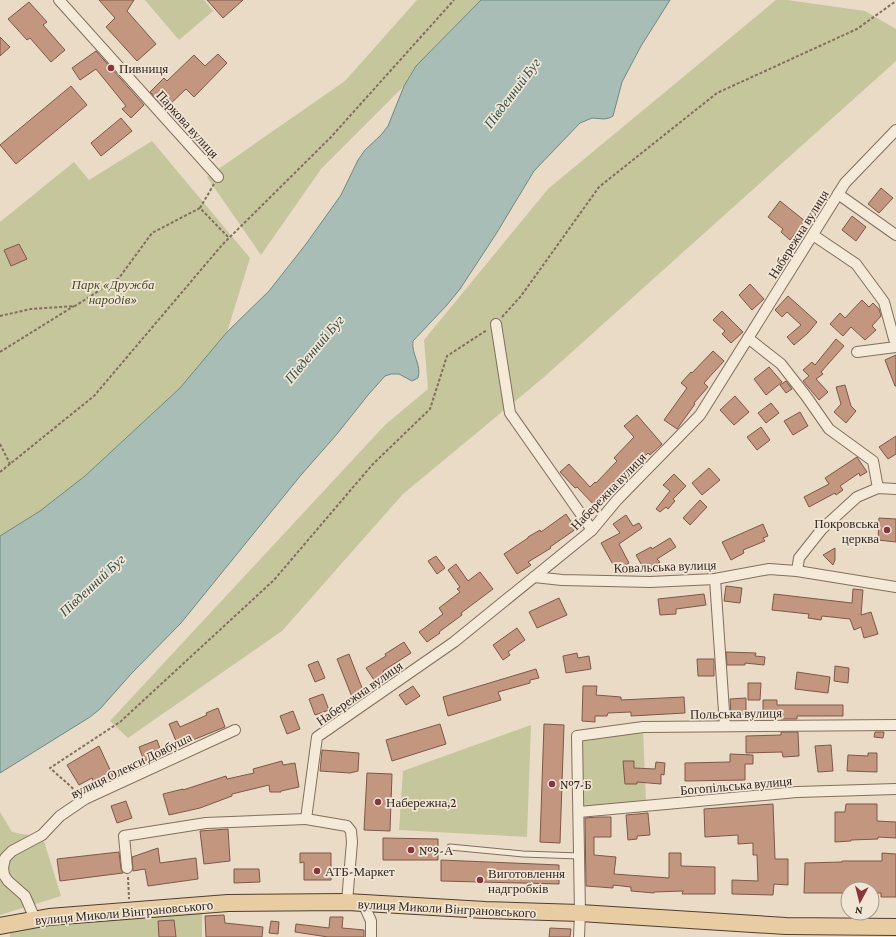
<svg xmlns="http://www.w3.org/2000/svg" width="896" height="937" font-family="'Crimson Pro',serif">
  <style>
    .green { fill: #c5c69b }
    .water { fill: #a7bdb5; stroke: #6f8a81 }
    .building { fill: #c39680; stroke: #7e5847 }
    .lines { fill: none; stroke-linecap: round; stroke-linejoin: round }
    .lane-casing { stroke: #826e5e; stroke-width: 7 }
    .street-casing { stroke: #826e5e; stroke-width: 12 }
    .primary-casing { stroke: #503d32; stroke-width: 18 }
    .path { stroke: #826e5e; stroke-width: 2; stroke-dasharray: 3 2; stroke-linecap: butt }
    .lane { stroke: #f5ead8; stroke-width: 5 }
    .street { stroke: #f5ead8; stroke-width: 10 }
    .primary { stroke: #e8cca2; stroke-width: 16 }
    .poi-dot { fill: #8a353d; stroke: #f1e6d5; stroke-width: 1.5 }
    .labels { text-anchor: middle; stroke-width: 3.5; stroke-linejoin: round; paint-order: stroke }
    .poi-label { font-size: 13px; fill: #342820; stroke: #f1e6d5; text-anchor: start }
    .street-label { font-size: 13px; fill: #342820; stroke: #f1e6d5 }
    .park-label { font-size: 13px; font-style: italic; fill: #484e29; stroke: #f1e6d5 }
    .water-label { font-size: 14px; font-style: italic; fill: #31524d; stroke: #f1e6d5 }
  </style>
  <rect width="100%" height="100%" fill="#e9dbc6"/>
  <!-- green -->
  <g class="green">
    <polygon points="145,0 204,0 213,11 179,40"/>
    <polygon points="417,0 481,0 416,66 404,86 321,169 261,255 207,177 345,81"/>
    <polygon points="776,0 787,0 865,11 896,29 896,61 543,378 403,494 282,631 128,738 110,721 385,425 428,389 424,340 548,189"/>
    <polygon points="152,141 250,258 227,332 180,388 85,476 40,511 0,536 0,222 74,162 89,180"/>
    <polygon points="531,725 527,837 399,830 403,771"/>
    <polygon points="643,729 646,802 582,808 579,738"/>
    <polygon points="0,812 12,832 43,838 61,896 0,915"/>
    <polygon points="202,910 202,937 10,937 10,930"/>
  </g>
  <!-- water -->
  <path class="water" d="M481 0H670L641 46 622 82 613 116 609 118 604 119 592 118 580 123 534 171 496 234 460 289 447 305 413 341C411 354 422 365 418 378L412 381 399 374H391L385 376 368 395 337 434 301 475 181 623 131 674 100 709 90 717 0 773V536L40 511 85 476 180 388 227 332 269 291 306 244 341 195 358 160 365 150 381 135 388 126 404 86 416 66Z"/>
  <!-- building -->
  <g class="building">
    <polygon points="99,0 134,0 127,11 156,44 137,61 106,27 115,18"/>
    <polygon points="207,0 243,0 223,18"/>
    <polygon points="29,2 47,22 43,25 65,50 51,62 30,38 27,40 8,19"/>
    <polygon points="0,37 10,47 0,56"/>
    <polygon points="96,51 144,105 131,118 122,109 126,106 96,69 80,80 72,68"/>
    <polygon points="218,54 227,63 194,97 186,89 165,109 150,92 164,78 167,81 194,55 205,66"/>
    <polygon points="71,86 87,105 16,164 0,145"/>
    <polygon points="121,118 132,131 101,156 91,143"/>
    <polygon points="881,188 893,198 879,213 868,204"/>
    <polygon points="780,201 805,221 790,240 781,232 783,229 768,217"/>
    <polygon points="852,216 866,227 856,241 842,230"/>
    <polygon points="19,244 27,259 11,266 4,250"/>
    <polygon points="750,284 764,299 752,310 739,295"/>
    <polygon points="788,296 817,322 808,333 794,345 787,337 801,325 787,312 782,317 775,310"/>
    <polygon points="862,300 869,307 873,303 879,309 881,316 872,326 876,330 865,340 851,327 843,336 830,324 840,313 845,318"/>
    <polygon points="722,311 743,332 731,343 722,334 725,331 713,320"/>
    <polygon points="836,339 844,346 821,372 823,374 816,379 828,392 819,400 803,381 809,376 803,370 812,362 815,365"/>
    <polygon points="713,351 724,361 704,383 708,387 694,403 695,404 677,429 664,420 687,388 681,383 691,372 692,373"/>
    <polygon points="896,355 896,386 895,386 885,360"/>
    <polygon points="769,367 782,382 766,395 754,379"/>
    <polygon points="786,381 792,389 786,393 780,385"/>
    <polygon points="845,385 851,406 856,411 846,423 834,412 841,404 836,387"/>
    <polygon points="735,396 749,412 734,425 720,410"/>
    <polygon points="771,403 779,413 766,423 758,413"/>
    <polygon points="800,412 808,426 793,435 784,421"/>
    <polygon points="637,415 662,444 650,455 648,453 625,476 627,478 614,491 613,490 595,506 577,487 575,488 560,472 569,464 590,487 595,482 596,483 617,461 614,458 634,437 624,426"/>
    <polygon points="761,427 770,440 757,450 747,437"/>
    <polygon points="896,436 896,454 888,459 879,447"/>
    <polygon points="857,457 867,472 860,476 859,473 840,486 843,490 836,495 835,493 809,507 804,497 829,484 825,478"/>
    <polygon points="709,468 720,480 702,495 692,483"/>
    <polygon points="674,474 686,486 673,499 675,501 668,509 666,507 660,512 656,509 670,491 663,485"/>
    <polygon points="700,500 707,507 690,525 683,518"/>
    <polygon points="566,514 576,529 550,547 551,548 528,562 531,565 517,574 504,554 528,538 528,537 540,530 541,532"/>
    <polygon points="626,515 633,526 639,523 642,528 619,544 629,563 616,570 601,543 620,533 613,524"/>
    <polygon points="879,518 896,519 896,542 878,540"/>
    <polygon points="763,524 768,536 763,538 765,541 743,550 744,553 731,560 722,542"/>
    <polygon points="670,538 676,547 657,559 660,562 645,571 636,555 651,547 652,549"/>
    <polygon points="835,548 835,560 833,565 823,555"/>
    <polygon points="436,556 445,568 437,574 428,561"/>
    <polygon points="456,564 468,581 480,572 493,589 461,613 462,615 439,632 440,633 427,642 419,632 443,614 439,608 460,592 457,589 460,587 448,570"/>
    <polygon points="726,586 742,588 740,603 724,601"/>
    <polygon points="853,589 863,590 861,615 871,612 878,634 864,638 861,627 854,630 850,619 822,616 821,620 808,618 809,614 772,610 774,594 852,603"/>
    <polygon points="704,594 706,605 676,609 676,614 660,615 658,599"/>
    <polygon points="559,598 567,615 537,628 529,612"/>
    <polygon points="517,628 525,640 508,652 510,655 503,660 493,645"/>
    <polygon points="404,642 411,653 383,671 387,676 376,683 366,668 386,656 385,654"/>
    <polygon points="726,652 756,653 755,656 765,657 764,665 745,663 745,665 727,665"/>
    <polygon points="577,653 578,658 589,656 591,669 566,673 563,656"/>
    <polygon points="349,654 364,693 352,697 337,659"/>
    <polygon points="697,659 714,659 714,676 698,676"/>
    <polygon points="318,661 325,678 315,682 308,665"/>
    <polygon points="835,666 849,668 848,683 834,681"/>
    <polygon points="536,669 539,678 530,680 530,683 498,692 501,700 448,716 443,697"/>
    <polygon points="797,672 830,677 828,693 795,689"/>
    <polygon points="748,683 761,683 760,700 748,700"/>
    <polygon points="413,686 420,696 406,705 399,695"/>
    <polygon points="583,686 597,686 596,695 621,697 621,700 684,697 685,713 631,716 631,712 608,713 607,716 595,716 595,722 582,721"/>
    <polygon points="323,694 329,710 315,715 309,699"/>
    <polygon points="746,698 746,714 731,714 730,699"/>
    <polygon points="763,700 777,700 777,705 843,705 843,716 797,716 797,719 781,719 781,717 763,717"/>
    <polygon points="218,708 225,727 178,746 169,724 177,721 180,727 207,715 206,713"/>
    <polygon points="293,711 300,729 287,734 280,716"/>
    <polygon points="440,724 446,744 392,761 386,740"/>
    <polygon points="544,724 564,725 560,843 540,842"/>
    <polygon points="781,732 798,732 799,756 783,757 782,752 746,753 746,736 781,735"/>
    <polygon points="875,732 884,732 883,738 874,737"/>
    <polygon points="157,740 162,754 144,761 139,747"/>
    <polygon points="831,745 833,771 818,772 815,746"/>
    <polygon points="99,746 113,776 95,785 92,778 79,785 67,765"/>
    <polygon points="322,750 359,753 358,771 350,773 320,771"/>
    <polygon points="868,753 877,753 877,772 847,771 848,755 868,756"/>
    <polygon points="730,754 753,755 753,764 745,764 745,780 685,781 685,763 730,762"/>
    <polygon points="282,761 283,765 295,763 299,787 281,791 281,792 270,792 269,785 232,794 232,796 200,808 169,815 163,794 183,789 183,790 226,776 227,779 254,773 253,769"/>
    <polygon points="623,761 634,761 634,768 655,769 656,762 665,763 664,775 661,774 661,784 637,782 637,784 625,784"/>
    <polygon points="367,773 392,774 390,831 364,830"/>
    <polygon points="126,801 132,818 117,823 111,806"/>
    <polygon points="773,804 775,859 788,859 788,885 774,884 773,895 732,894 732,880 758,881 757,855 753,855 753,843 738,844 738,835 705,837 704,809"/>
    <polygon points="846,804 877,804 877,821 896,822 896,838 878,837 878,839 851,840 851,841 835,842 835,812 845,812"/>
    <polygon points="648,813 650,835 637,836 637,839 628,840 626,815"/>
    <polygon points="598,817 611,817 611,837 594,837 594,855 616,857 614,874 669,878 669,853 681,853 681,866 715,867 715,894 682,894 683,891 654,892 654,893 631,891 631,887 613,885 613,888 586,886 585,818"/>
    <polygon points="228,829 230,861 204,864 200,831"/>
    <polygon points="383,838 438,839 438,860 383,860"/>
    <polygon points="158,848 160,863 196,858 198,879 148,886 145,869 133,871 132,857"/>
    <polygon points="119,852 121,869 123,873 60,881 57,859"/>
    <polygon points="300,853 331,853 331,880 304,880 304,862 300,863"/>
    <polygon points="882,853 896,854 896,897 881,897 881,893 872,893 872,889 848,889 848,893 804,893 805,863 842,862 842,861 882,861"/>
    <polygon points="441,860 559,865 559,884 441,881"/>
    <polygon points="234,869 259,869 260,882 234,883"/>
    <polygon points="224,915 225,923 263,927 262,937 206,937 205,916"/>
    <polygon points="330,917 343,917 342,928 364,930 364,937 328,937 295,932 296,924 329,928"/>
    <polygon points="174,920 176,937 159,937 158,921"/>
    <polygon points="271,921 279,922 278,934 269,933"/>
    <polygon points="550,928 571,929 570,937 549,937"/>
  </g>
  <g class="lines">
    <defs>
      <polyline id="lane" points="450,847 523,854 579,856"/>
      <g id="street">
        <polyline points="59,0 218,177"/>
        <polyline points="838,194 896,235"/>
        <polyline points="813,235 856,264 884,302 894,339 896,342"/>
        <polyline points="496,324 510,413 592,530"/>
        <polyline points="748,338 781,364 806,396 829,429 873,461 878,488"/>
        <polyline points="857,352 896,347"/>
        <polyline points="797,571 799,558 822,529 857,497 878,488 896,489"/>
        <polyline points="534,577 562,580 650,582 715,579 769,569 797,571 896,587"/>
        <polyline points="715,579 725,726"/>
        <polyline points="579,812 797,792 896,789"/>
        <polyline points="127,868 124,836 206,823 306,819"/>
        <polyline points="347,902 352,842 351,831 347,826 306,819 317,737 454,642 592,530 617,500 700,415 845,183 896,130"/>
        <polyline points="363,903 371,921 371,937"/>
        <polyline points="35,919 25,896 8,881 4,875 3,868 5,858 12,851 42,835 60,816 85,799 235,730"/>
        <polyline points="579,937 580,913 577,736 643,727 896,725"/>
      </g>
      <polyline id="primary" points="0,926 49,917 228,903 347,902 485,910 580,913 786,926 896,927"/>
    </defs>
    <!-- lane casing -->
    <use href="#lane" class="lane-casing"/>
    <!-- street casing -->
    <use href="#street" class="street-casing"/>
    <!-- primary casing -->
    <use href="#primary" class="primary-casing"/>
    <!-- path -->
    <g class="path">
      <polyline points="214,184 200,208 229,238"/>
      <polyline points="0,316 31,309 75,306 119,278 152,233 200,208"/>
      <polyline points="502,317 521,296 599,187 717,93 857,29 896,1"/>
      <polyline points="0,352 74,306"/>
      <polyline points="0,444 10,464"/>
      <polyline points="0,472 94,396 222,245 331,137 454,0"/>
      <polyline points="77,792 50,768 120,722 274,580 372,465 430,409 447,356 487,330"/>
      <polyline points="128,877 129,899"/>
    </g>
    <!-- lane -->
    <use href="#lane" class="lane"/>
    <!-- street -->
    <use href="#street" class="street"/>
    <!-- primary -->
    <use href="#primary" class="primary"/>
  </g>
  <!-- markers -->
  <g class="poi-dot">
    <circle cx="111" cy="68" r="4"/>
    <circle cx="887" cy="530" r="4"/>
    <circle cx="552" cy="784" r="4"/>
    <circle cx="378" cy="802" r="4"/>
    <circle cx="411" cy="850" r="4"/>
    <circle cx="317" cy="871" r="4"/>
    <circle cx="480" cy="880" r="4"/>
  </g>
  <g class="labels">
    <!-- poi labels -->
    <g class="poi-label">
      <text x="119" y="73">Пивниця</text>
      <text x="879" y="528" text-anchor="end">Покровська<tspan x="879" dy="15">церква</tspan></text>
      <text x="560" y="789">№7-Б</text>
      <text x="386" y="807">Набережна,2</text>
      <text x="419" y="855">№9-А</text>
      <text x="325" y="876">АТБ-Маркет</text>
      <text x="488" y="878">Виготовлення<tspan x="488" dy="15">надгробків</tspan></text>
    </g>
    <!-- street labels -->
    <g class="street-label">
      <text transform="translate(188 124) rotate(48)" y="5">Паркова вулиця</text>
      <text transform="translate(798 234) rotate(-58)" y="5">Набережна вулиця</text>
      <text transform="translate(608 491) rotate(-46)" y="5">Набережна вулиця</text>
      <text transform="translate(665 566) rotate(-2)" y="5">Ковальська вулиця</text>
      <text transform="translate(359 693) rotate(-35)" y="5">Набережна вулиця</text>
      <text transform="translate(736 713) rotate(-1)" y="5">Польська вулиця</text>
      <text transform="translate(131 765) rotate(-26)" y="5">вулиця Олекси Довбуша</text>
      <text transform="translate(736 785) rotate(-5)" y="5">Богопільська вулиця</text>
      <text transform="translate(447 908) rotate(3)" y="5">вулиця Миколи Вінграновського</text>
      <text transform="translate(124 912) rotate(-5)" y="5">вулиця Миколи Вінграновського</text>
    </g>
    <!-- park labels -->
    <g class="park-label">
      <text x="113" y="289">Парк «Дружба<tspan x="113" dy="15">народів»</tspan></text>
    </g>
    <!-- water labels -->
    <g class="water-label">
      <text transform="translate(512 93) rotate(-53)" y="5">Південний Буг</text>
      <text transform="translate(314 349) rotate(-50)" y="5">Південний Буг</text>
      <text transform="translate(92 585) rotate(-43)" y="5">Південний Буг</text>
    </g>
  </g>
  <!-- north arrow -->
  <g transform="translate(860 901) rotate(187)"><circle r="19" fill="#f1e6d5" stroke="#a59a8d"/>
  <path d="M0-3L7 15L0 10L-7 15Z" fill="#8a353d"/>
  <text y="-6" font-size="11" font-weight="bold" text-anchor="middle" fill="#342820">N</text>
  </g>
</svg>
